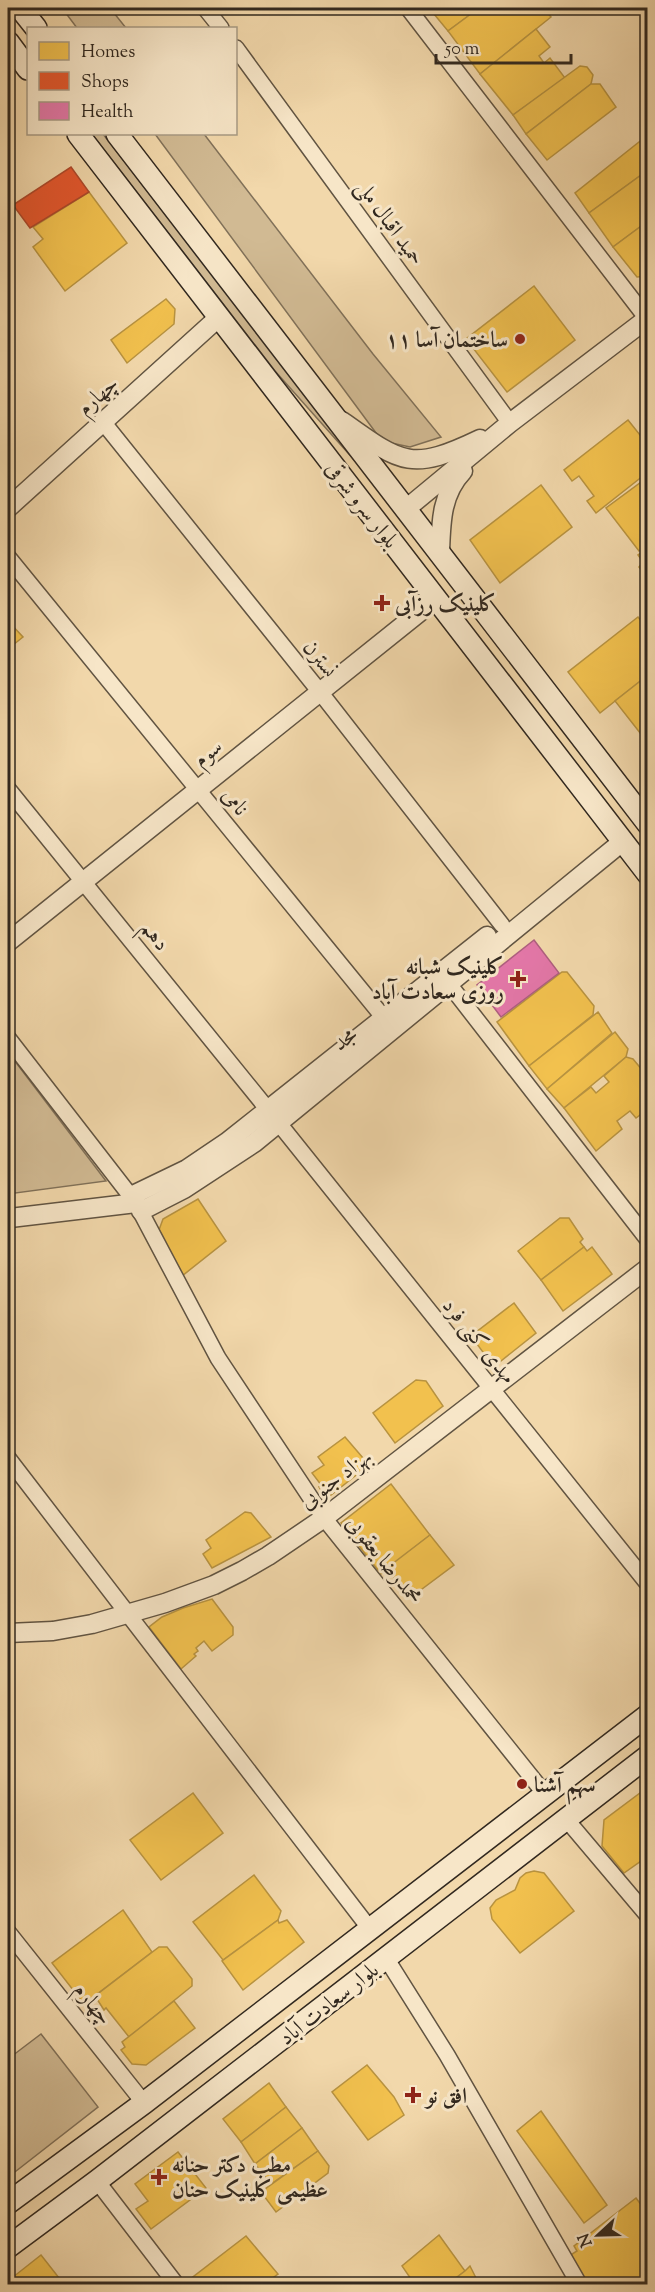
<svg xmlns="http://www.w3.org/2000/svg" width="655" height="2292" font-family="'Sorts Mill Goudy',Amiri,serif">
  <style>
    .green { fill: #d1ba93; stroke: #817159; stroke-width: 1.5 }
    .homes { fill: #f2c14e; stroke: #b89340; stroke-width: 1.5 }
    .shops { fill: #e4572e; stroke: #ae492a; stroke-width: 1.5 }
    .health { fill: #e377a8; stroke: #ae5f7f; stroke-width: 1.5 }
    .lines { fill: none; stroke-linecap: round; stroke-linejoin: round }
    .minor-casing { stroke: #615442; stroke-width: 18 }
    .tertiary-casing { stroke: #615442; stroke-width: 21 }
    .secondary-casing { stroke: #31281f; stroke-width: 24 }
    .minor { stroke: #f7e6c8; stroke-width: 15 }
    .tertiary { stroke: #f7e6c8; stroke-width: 18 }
    .secondary { stroke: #f7e6c8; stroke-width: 21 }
    .poi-dot { fill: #8f2418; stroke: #f7e6c8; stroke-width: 2 }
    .labels { text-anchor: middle; stroke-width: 6; stroke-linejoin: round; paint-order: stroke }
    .street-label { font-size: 22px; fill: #31281f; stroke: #f7e6c8 }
    .poi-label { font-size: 22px; font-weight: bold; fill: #31281f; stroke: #f7e6c8; text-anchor: start }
  </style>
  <rect width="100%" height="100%" fill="#f2d8ab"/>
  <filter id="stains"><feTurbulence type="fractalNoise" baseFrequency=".00333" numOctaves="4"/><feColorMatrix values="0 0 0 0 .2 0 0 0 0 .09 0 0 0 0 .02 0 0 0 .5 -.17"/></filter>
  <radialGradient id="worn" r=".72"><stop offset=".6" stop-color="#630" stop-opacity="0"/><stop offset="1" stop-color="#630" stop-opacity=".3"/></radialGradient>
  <!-- green -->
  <g class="green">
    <polygon points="62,8 110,8 126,28 77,28"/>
    <polygon points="92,134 103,134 372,480 275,371"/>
    <polygon points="155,134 204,134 373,354 441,437 410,447 382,441"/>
    <polygon points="8,1052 106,1181 8,1194"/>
    <polygon points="41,2034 98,2107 11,2175 8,2171 8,2059"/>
  </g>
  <!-- homes -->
  <g class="homes">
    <polygon points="429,8 479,8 448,31"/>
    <polygon points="479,8 543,8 551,17 480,74 448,31"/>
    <polygon points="536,29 550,47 539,56 544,63 550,58 565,78 513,115 480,74"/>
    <polygon points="580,66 587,67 593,75 591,84 526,134 513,115"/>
    <polygon points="591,84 600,84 616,107 547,160 526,134"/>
    <polygon points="644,138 648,143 648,170 589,213 575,193"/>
    <polygon points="648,170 648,221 613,247 589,213"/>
    <polygon points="89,192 127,243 65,291 33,247 43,239 33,227"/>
    <polygon points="648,221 648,276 637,277 613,247"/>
    <polygon points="534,286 575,340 507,392 466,339"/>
    <polygon points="166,299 175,309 174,324 127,363 111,340"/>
    <polygon points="628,420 648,445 648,472 596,513 587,501 594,496 579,476 572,481 564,470"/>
    <polygon points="648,477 648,545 639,551 606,508"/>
    <polygon points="541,485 572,527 500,583 470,540"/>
    <polygon points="648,548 648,579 639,567 643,562 638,555"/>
    <polygon points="638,617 648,629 648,675 600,713 568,672"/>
    <polygon points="8,621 23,637 8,649"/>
    <polygon points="648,675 648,743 615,701"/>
    <polygon points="562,972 567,972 594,1006 593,1015 529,1066 497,1022"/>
    <polygon points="598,1012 612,1033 547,1089 529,1066"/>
    <polygon points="615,1032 628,1049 626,1057 564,1108 547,1089"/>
    <polygon points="626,1057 633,1059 648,1077 648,1109 636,1118 630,1111 617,1121 622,1129 596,1151 564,1108 591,1087 596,1093 609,1082 604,1076"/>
    <polygon points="198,1199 226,1241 182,1276 159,1230 163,1219"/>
    <polygon points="560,1218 569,1218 583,1239 580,1242 584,1247 541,1280 518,1251"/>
    <polygon points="584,1247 587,1251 592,1247 612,1274 563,1311 541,1280"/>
    <polygon points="514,1303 536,1333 496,1365 491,1363 471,1336"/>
    <polygon points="416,1380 426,1381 443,1406 395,1443 373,1413"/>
    <polygon points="345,1437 369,1465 331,1495 324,1495 319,1487 322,1486 312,1473 324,1465 318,1457"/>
    <polygon points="391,1484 430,1535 381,1574 341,1523"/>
    <polygon points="245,1512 251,1513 271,1537 212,1568 203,1554 211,1548 206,1540"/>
    <polygon points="430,1535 454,1565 410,1598 387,1568"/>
    <polygon points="212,1599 233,1627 233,1635 212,1651 204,1641 196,1648 198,1651 194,1654 196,1656 181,1669 149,1627 162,1617 183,1608"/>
    <polygon points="648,1787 648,1856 624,1873 602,1846 604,1820"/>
    <polygon points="193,1793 223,1833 161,1880 130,1840"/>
    <polygon points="534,1871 544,1873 574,1911 520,1953 492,1919 490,1908 496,1900 515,1890 520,1878 526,1873"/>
    <polygon points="254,1875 281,1911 278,1920 223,1960 193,1922"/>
    <polygon points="123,1910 152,1952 84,2004 52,1963"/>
    <polygon points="278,1920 279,1923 287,1920 304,1942 243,1990 222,1961"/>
    <polygon points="159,1947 167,1947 192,1979 192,1986 129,2037 106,2008 104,2010 95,1996"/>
    <polygon points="174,2001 195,2028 146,2065 132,2064 121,2050 125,2047 122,2042"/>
    <polygon points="367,2065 394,2097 404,2115 368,2140 332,2092"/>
    <polygon points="269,2083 286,2107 241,2142 223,2119"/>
    <polygon points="286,2107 302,2128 255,2164 241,2142"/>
    <polygon points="541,2111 607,2205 584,2223 517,2131"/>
    <polygon points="302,2128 318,2151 271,2184 255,2164"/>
    <polygon points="318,2151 329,2166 328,2173 276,2212 261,2192"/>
    <polygon points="178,2152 206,2188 151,2229 136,2209 148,2201 135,2184"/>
    <polygon points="636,2198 648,2214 648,2284 587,2284 569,2256 577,2251 574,2246"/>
    <polygon points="439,2235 465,2271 448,2284 403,2284 411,2279 402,2266"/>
    <polygon points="246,2236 278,2274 264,2284 192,2284 189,2280"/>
    <polygon points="41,2255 63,2283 61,2284 8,2284 8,2281"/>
    <polygon points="470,2266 479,2284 448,2284 465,2271"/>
  </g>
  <!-- shops -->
  <polygon class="shops" points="71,167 89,192 30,228 13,205"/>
  <!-- health -->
  <polygon class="health" points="534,940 559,973 501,1017 477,985"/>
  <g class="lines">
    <defs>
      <g id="minor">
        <polyline points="205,8 221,28"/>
        <polyline points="408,8 648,320"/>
        <polyline points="236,48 510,423"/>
        <polyline points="103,422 320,692 502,925"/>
        <polyline points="8,557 384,1018"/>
        <polyline points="8,789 269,1111 648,1584"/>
        <polyline points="449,984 648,1240"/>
        <polyline points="8,1038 136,1203 218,1358 324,1518 545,1794"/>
        <polyline points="8,1458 370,1929"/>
        <polyline points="566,1819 648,1916"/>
        <polyline points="8,1932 144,2103"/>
        <polyline points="386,1958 447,2055 579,2284"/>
        <polyline points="97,2181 176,2284"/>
      </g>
      <g id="tertiary">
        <path d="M342 421C402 464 411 472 480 439"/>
        <polyline points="8,508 218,318"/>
        <polyline points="406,509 510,423 648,318"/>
        <path d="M440 553C441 523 441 494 463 471"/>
        <polyline points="8,942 436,599"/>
        <polyline points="131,1196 187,1169 227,1142 487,936"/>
        <polyline points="141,1211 184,1189 254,1143 622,842"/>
        <polyline points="10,1218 136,1203"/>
        <polyline points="8,1633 53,1631 92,1624 165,1603 214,1585 242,1571 268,1556 324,1518 648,1268"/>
      </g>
      <g id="secondary">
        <polyline points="20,8 36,28"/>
        <polyline points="8,42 28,69"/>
        <polyline points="78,134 648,874"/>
        <polyline points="117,134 648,824"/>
        <polyline points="8,2203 144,2103 648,1715"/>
        <polyline points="8,2247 97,2181 648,1756"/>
      </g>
    </defs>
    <!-- minor casing -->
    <use href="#minor" class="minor-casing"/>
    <!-- tertiary casing -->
    <use href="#tertiary" class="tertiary-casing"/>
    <!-- secondary casing -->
    <use href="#secondary" class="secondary-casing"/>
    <!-- minor -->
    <use href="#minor" class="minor"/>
    <!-- tertiary -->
    <use href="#tertiary" class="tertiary"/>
    <!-- secondary -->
    <use href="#secondary" class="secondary"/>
  </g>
  <!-- markers -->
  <g class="poi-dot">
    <circle cx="520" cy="339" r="6"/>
    <path d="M379 594h6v6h6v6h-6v6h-6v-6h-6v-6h6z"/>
    <path d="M515 970h6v6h6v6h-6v6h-6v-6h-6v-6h6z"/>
    <circle cx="522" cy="1784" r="6"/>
    <path d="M410 2086h6v6h6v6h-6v6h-6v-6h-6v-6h6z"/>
    <path d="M156 2168h6v6h6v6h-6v6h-6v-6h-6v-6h6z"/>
  </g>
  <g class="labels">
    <!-- street labels -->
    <g class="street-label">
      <text transform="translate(391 222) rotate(54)" y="8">حمید اقبال ملی</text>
      <text transform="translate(97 395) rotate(-42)" y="8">چهارم</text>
      <text transform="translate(363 504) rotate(52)" y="8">بلوار سرو شرقی</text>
      <text transform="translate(321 658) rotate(51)" y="8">نسترن</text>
      <text transform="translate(207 752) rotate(-39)" y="8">سوم</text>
      <text transform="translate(236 801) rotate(51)" y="8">نامی</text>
      <text transform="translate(156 935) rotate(51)" y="8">دهم</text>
      <text transform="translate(344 1038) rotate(-39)" y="8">مجد</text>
      <text transform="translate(480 1340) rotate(51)" y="8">مهدی کنی فرد</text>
      <text transform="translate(335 1478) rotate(-37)" y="8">بهزاد جنوبی</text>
      <text transform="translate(385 1559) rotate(51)" y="8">محمدرضا یعقوبی</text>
      <text transform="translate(94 2003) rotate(51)" y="8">چهارم</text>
      <text transform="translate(328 2003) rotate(-38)" y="8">بلوار سعادت آباد</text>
    </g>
    <!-- poi labels -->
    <g class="poi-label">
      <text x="508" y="347" text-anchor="end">ساختمان آسا ۱۱</text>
      <text x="395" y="611">کلینیک رزآبی</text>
      <text x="504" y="974" text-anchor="end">کلینیک شبانه<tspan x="504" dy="25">روزی سعادت آباد</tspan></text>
      <text x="534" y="1792">سهم آشنا</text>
      <text x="426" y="2103">افق نو</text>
      <text x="172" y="2172">مطب دکتر حنانه<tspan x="172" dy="25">عظیمی کلینیک حنان</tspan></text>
    </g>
  </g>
  <!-- margin -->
  <rect width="655" height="2292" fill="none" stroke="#f2d8ab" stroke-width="30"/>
  <rect x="9" y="9" width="637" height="2274" fill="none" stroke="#31281f" stroke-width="3"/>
  <rect x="15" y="15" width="625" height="2262" fill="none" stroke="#31281f" stroke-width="1.5"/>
  <!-- legend -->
  <rect x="27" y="27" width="210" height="108" fill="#f7e6c8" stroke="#a89a84" stroke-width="1.5"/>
  <rect x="39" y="42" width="30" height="18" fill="#f2c14e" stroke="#a89a84" stroke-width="1.5"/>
  <text x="81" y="57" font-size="18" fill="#31281f">Homes</text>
  <rect x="39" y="72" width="30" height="18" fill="#e4572e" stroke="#a89a84" stroke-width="1.5"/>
  <text x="81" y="87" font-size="18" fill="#31281f">Shops</text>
  <rect x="39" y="102" width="30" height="18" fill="#e377a8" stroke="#a89a84" stroke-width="1.5"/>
  <text x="81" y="117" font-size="18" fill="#31281f">Health</text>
  <!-- north arrow -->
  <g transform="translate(598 2235) rotate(248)" stroke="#f7e6c8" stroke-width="4.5" paint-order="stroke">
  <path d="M0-4.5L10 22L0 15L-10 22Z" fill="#31281f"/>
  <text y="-9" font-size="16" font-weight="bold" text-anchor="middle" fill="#31281f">N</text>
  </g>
  <!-- scale -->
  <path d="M436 54v9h135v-9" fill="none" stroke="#31281f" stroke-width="3"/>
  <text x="445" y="54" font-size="18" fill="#31281f" stroke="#f7e6c8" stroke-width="4.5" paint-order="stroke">50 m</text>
  <rect width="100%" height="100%" filter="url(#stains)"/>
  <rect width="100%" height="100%" fill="url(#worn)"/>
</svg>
